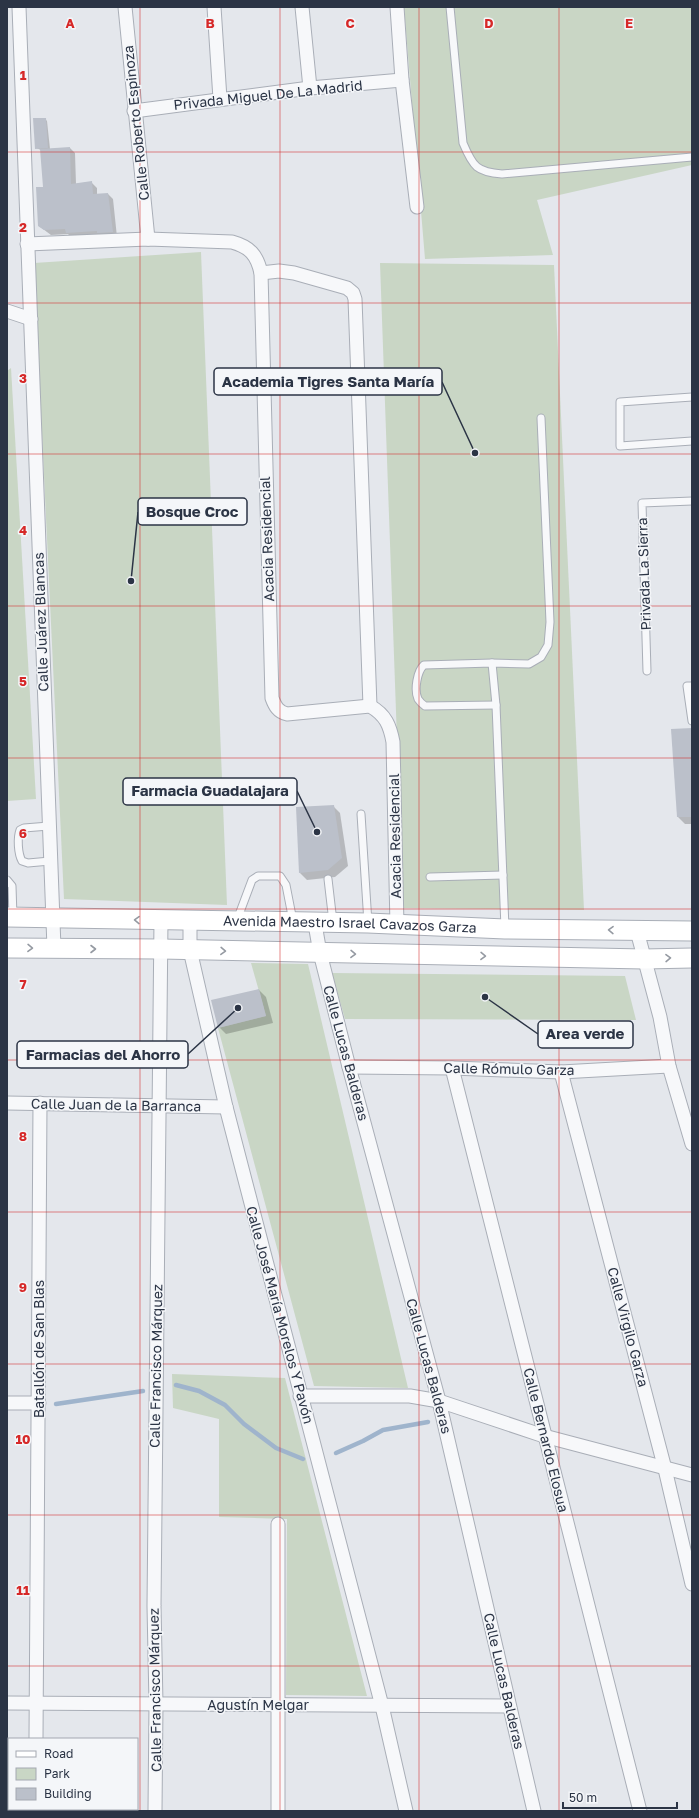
<svg xmlns="http://www.w3.org/2000/svg" width="699" height="1818" font-family="'Golos Text',sans-serif">
  <style>
    .green { fill: #c9d6c5 }
    .shadow { fill: #0003 }
    .lines { fill: none; stroke-linecap: round; stroke-linejoin: round }
    .stream { stroke: #9fb4cc; stroke-width: 4.5 }
    .building { fill: #bbc0ca }
    .lane-casing { stroke: #a9aeb7; stroke-width: 9 }
    .street-casing { stroke: #a9aeb7; stroke-width: 15 }
    .secondary-casing { stroke: #a9aeb7; stroke-width: 21 }
    .lane { stroke: #f7f8fa; stroke-width: 7 }
    .street { stroke: #f7f8fa; stroke-width: 13 }
    .secondary { stroke: #fff; stroke-width: 19 }
    .oneway { stroke: #959aa2 }
    .grid { fill: none; stroke: #d62828; stroke-width: 1; stroke-opacity: 0.55 }
    .labels { text-anchor: middle; stroke-width: 3; stroke-linejoin: round; paint-order: stroke }
    .street-label { font-size: 14px; fill: #2b3445; stroke: #f4f6f9 }
    .grid-label { font-size: 13px; text-anchor: middle; font-weight: bold; fill: #d62828; stroke: #f4f6f9; stroke-width: 3; stroke-linejoin: round; paint-order: stroke }
    .leader { fill: none; stroke: #2b3445; stroke-width: 1.5 }
    .callout-dot { fill: #2b3445; stroke: #f4f6f9; stroke-width: 1.5 }
    .callout { fill: #f4f6f9; stroke: #2b3445; stroke-width: 1.5 }
    .callout-label { font-size: 15px; text-anchor: middle; font-weight: bold; fill: #2b3445 }
  </style>
  <rect width="100%" height="100%" fill="#e4e7ec"/>
  <!-- green -->
  <g class="green">
    <polygon points="404,7 692,7 692,165 537,200 553,255 425,259"/>
    <polygon points="201,252 227,905 64,899 34,263"/>
    <polygon points="380,263 554,265 584,910 403,908"/>
    <polygon points="11,368 36,799 7,801 7,371"/>
    <polygon points="251,963 308,964 408,1388 314,1386 218,1028 266,1016"/>
    <polygon points="332,973 625,976 636,1020 345,1019"/>
    <polygon points="172,1374 285,1378 367,1696 286,1695 287,1519 219,1517 219,1419 173,1408"/>
  </g>
  <!-- shadow -->
  <g class="shadow">
    <polygon points="45,119 47,121 50,149 70,148 75,153 76,184 91,182 97,188 97,195 108,194 113,199 117,237 72,238 68,234 51,235 39,226 45,188 41,150 36,148"/>
    <polygon points="692,729 692,824 685,824 678,817 672,730"/>
    <polygon points="333,806 340,813 348,866 335,877 307,880 300,873"/>
    <polygon points="7,831 8,873 7,873"/>
    <polygon points="259,990 266,997 273,1023 226,1034 219,1027"/>
  </g>
  <g class="lines">
    <!-- stream -->
    <g class="stream">
      <polyline points="176,1385 199,1391 225,1405 244,1424 276,1448 303,1459"/>
      <polyline points="56,1404 143,1391"/>
      <polyline points="336,1453 363,1441 383,1430 428,1422"/>
    </g>
  </g>
  <!-- building -->
  <g class="building">
    <polygon points="33,118 46,118 48,148 35,149"/>
    <polygon points="70,147 71,184 92,181 93,194 108,193 113,232 97,233 97,231 66,233 65,229 44,230 38,226 36,187 43,187 40,149"/>
    <polygon points="692,728 692,817 677,817 671,729"/>
    <polygon points="334,805 342,858 328,870 299,873 296,807"/>
    <polygon points="259,989 266,1016 218,1028 211,1000"/>
  </g>
  <g class="lines">
    <defs>
      <g id="lane">
        <path d="M450 7 463 143C473 167 477 172 502 174L692 157"/>
        <polyline points="692,397 620,402 620,446 692,441"/>
        <polyline points="492,663 496,705 505,928"/>
        <polyline points="647,671 642,503 692,501"/>
        <polyline points="692,686 687,686 692,721"/>
        <path d="M496 705 425 706C422 704 420 702 418 699 414 690 417 671 424 665L492 663 529 664 541 657 548 645 550 622 541 418"/>
        <polyline points="361,814 368,923"/>
        <path d="M49 826 24 828 20 830C17 838 18 854 22 861L28 863 50 861"/>
        <polyline points="430,877 503,875"/>
        <polyline points="328,879 333,922"/>
        <polyline points="7,880 12,886 13,917"/>
        <polyline points="237,920 252,880 258,876 280,876 286,885 293,921"/>
      </g>
      <g id="street">
        <polyline points="19,7 54,948"/>
        <polyline points="125,7 148,239"/>
        <polyline points="214,7 220,99"/>
        <polyline points="302,7 310,88"/>
        <polyline points="397,7 402,80 417,207"/>
        <polyline points="134,111 310,88 402,80"/>
        <path d="M27 244 148 239 232 242C250 247 257 255 261 273L272 698C275 706 278 712 287 714L370 706C386 715 390 726 393 742L397 926"/>
        <polyline points="261,273 279,271 294,273 347,288 353,293 355,299 370,706"/>
        <polyline points="7,311 31,319"/>
        <polyline points="190,921 190,950 226,1107 382,1706 406,1811"/>
        <polyline points="315,924 320,953 349,1067 439,1401 534,1811"/>
        <polyline points="637,931 660,1017 669,1066 692,1144"/>
        <polyline points="349,1067 452,1068 561,1072 669,1066"/>
        <polyline points="452,1068 640,1811"/>
        <polyline points="561,1072 665,1469 692,1584"/>
        <polyline points="7,1103 226,1107"/>
        <polyline points="300,1396 410,1396 439,1401 544,1436 692,1475"/>
        <polyline points="7,1403 39,1403"/>
        <polyline points="7,1703 509,1706"/>
        <polyline points="36,1739 40,1103"/>
        <polyline points="37,1809 37,1811"/>
        <polyline points="155,1811 156,1704 154,1606 161,920"/>
        <polyline points="278,1811 278,1524"/>
      </g>
      <g id="secondary">
        <path id="s1" d="M7 917 368 923 505 929 692 931"/>
        <polyline points="7,948 161,949 644,959 692,958"/>
      </g>
    </defs>
    <!-- lane casing -->
    <use href="#lane" class="lane-casing"/>
    <!-- street casing -->
    <use href="#street" class="street-casing"/>
    <!-- secondary casing -->
    <use href="#secondary" class="secondary-casing"/>
    <!-- lane -->
    <use href="#lane" class="lane"/>
    <!-- street -->
    <use href="#street" class="street"/>
    <!-- secondary -->
    <use href="#secondary" class="secondary"/>
  </g>
  <!-- one-way arrows -->
  <defs><path id="oneway-chevron" d="M-2-3.5L2.5 0L-2 3.5" fill="none" stroke-width="1.6" stroke-linecap="round" stroke-linejoin="round"/></defs>
  <g class="oneway">
    <use href="#oneway-chevron" transform="translate(137 920) rotate(-179)"/>
    <use href="#oneway-chevron" transform="translate(611 930) rotate(-179)"/>
    <use href="#oneway-chevron" transform="translate(30 948) rotate(1)"/>
    <use href="#oneway-chevron" transform="translate(93 949)"/>
    <use href="#oneway-chevron" transform="translate(223 951) rotate(2)"/>
    <use href="#oneway-chevron" transform="translate(353 954) rotate(1)"/>
    <use href="#oneway-chevron" transform="translate(483 956) rotate(1)"/>
    <use href="#oneway-chevron" transform="translate(668 958) rotate(-1)"/>
  </g>
  <!-- grid -->
  <path class="grid" d="M140 7V1811M280 7V1811M419 7V1811M559 7V1811M7 152H692M7 303H692M7 454H692M7 606H692M7 758H692M7 909H692M7 1060H692M7 1212H692M7 1364H692M7 1515H692M7 1666H692"/>
  <g class="labels">
    <!-- street labels -->
    <g class="street-label">
      <text transform="translate(268 95) rotate(-6)" y="5">Privada Miguel De La Madrid</text>
      <text transform="translate(136 123) rotate(-96)" y="5">Calle Roberto Espinoza</text>
      <text transform="translate(267 539) rotate(-92)" y="5">Acacia Residencial</text>
      <text transform="translate(644 574) rotate(-92)" y="5">Privada La Sierra</text>
      <text transform="translate(41 622) rotate(-92)" y="5">Calle Juárez Blancas</text>
      <text transform="translate(395 836) rotate(-91)" y="5">Acacia Residencial</text>
      <text dy="5" stroke="none"><textPath href="#s1" startOffset="343">Avenida Maestro Israel Cavazos Garza</textPath></text>
      <text transform="translate(346 1053) rotate(75)" y="5">Calle Lucas Balderas</text>
      <text transform="translate(509 1069) rotate(1)" y="5">Calle Rómulo Garza</text>
      <text transform="translate(116 1105) rotate(1)" y="5">Calle Juan de la Barranca</text>
      <text transform="translate(280 1315) rotate(75)" y="5">Calle José María Morelos Y Pavón</text>
      <text transform="translate(628 1327) rotate(75)" y="5">Calle Virgilo Garza</text>
      <text transform="translate(39 1349) rotate(-90)" y="5">Batallón de San Blas</text>
      <text transform="translate(156 1366) rotate(-89)" y="5">Calle Francisco Márquez</text>
      <text transform="translate(429 1366) rotate(75)" y="5">Calle Lucas Balderas</text>
      <text transform="translate(546 1440) rotate(76)" y="5">Calle Bernardo Elosua</text>
      <text transform="translate(504 1681) rotate(77)" y="5">Calle Lucas Balderas</text>
      <text transform="translate(155 1690) rotate(-91)" y="5">Calle Francisco Márquez</text>
      <text x="258" y="1710">Agustín Melgar</text>
    </g>
  </g>
  <g class="grid-label">
    <text x="70" y="28">A</text>
    <text x="210" y="28">B</text>
    <text x="350" y="28">C</text>
    <text x="489" y="28">D</text>
    <text x="629" y="28">E</text>
    <text x="23" y="80">1</text>
    <text x="23" y="232">2</text>
    <text x="23" y="383">3</text>
    <text x="23" y="535">4</text>
    <text x="23" y="686">5</text>
    <text x="23" y="838">6</text>
    <text x="23" y="989">7</text>
    <text x="23" y="1141">8</text>
    <text x="23" y="1292">9</text>
    <text x="23" y="1444">10</text>
    <text x="23" y="1595">11</text>
  </g>
  <!-- callouts -->
  <path class="leader" d="M475 453L442 382M131 581L138 512M317 832L297 791M485 997L538 1034M238 1008L188 1054"/>
  <g class="callout-dot">
    <circle cx="475" cy="453" r="4"/>
    <circle cx="131" cy="581" r="4"/>
    <circle cx="317" cy="832" r="4"/>
    <circle cx="485" cy="997" r="4"/>
    <circle cx="238" cy="1008" r="4"/>
  </g>
  <g class="callout">
    <rect x="214" y="368" width="228" height="27" rx="4"/>
    <rect x="138" y="498" width="109" height="27" rx="4"/>
    <rect x="123" y="778" width="174" height="27" rx="4"/>
    <rect x="538" y="1021" width="95" height="27" rx="4"/>
    <rect x="17" y="1041" width="171" height="27" rx="4"/>
  </g>
  <g class="callout-label">
    <text x="328" y="387">Academia Tigres Santa María</text>
    <text x="192" y="517">Bosque Croc</text>
    <text x="210" y="796">Farmacia Guadalajara</text>
    <text x="585" y="1039">Area verde</text>
    <text x="103" y="1060">Farmacias del Ahorro</text>
  </g>
  <!-- border -->
  <rect width="699" height="1818" fill="none" stroke="#2b3445" stroke-width="16"/>
  <!-- legend -->
  <rect x="8" y="1738" width="130" height="72" fill="#f4f6f9" stroke="#a4a8b1"/>
  <rect x="16" y="1751" width="20" height="6" fill="#ffffff" stroke="#a4a8b1"/>
  <text x="44" y="1758" font-size="12" fill="#2b3445">Road</text>
  <rect x="16" y="1768" width="20" height="12" fill="#c9d6c5" stroke="#a4a8b1"/>
  <text x="44" y="1778" font-size="12" fill="#2b3445">Park</text>
  <rect x="16" y="1788" width="20" height="12" fill="#bbc0ca" stroke="#a4a8b1"/>
  <text x="44" y="1798" font-size="12" fill="#2b3445">Building</text>
  <!-- scale -->
  <path d="M563 1802v6h114v-6" fill="none" stroke="#2b3445" stroke-width="2"/>
  <text x="569" y="1802" font-size="12" fill="#2b3445" stroke="#f4f6f9" stroke-width="3" paint-order="stroke">50 m</text>
</svg>
